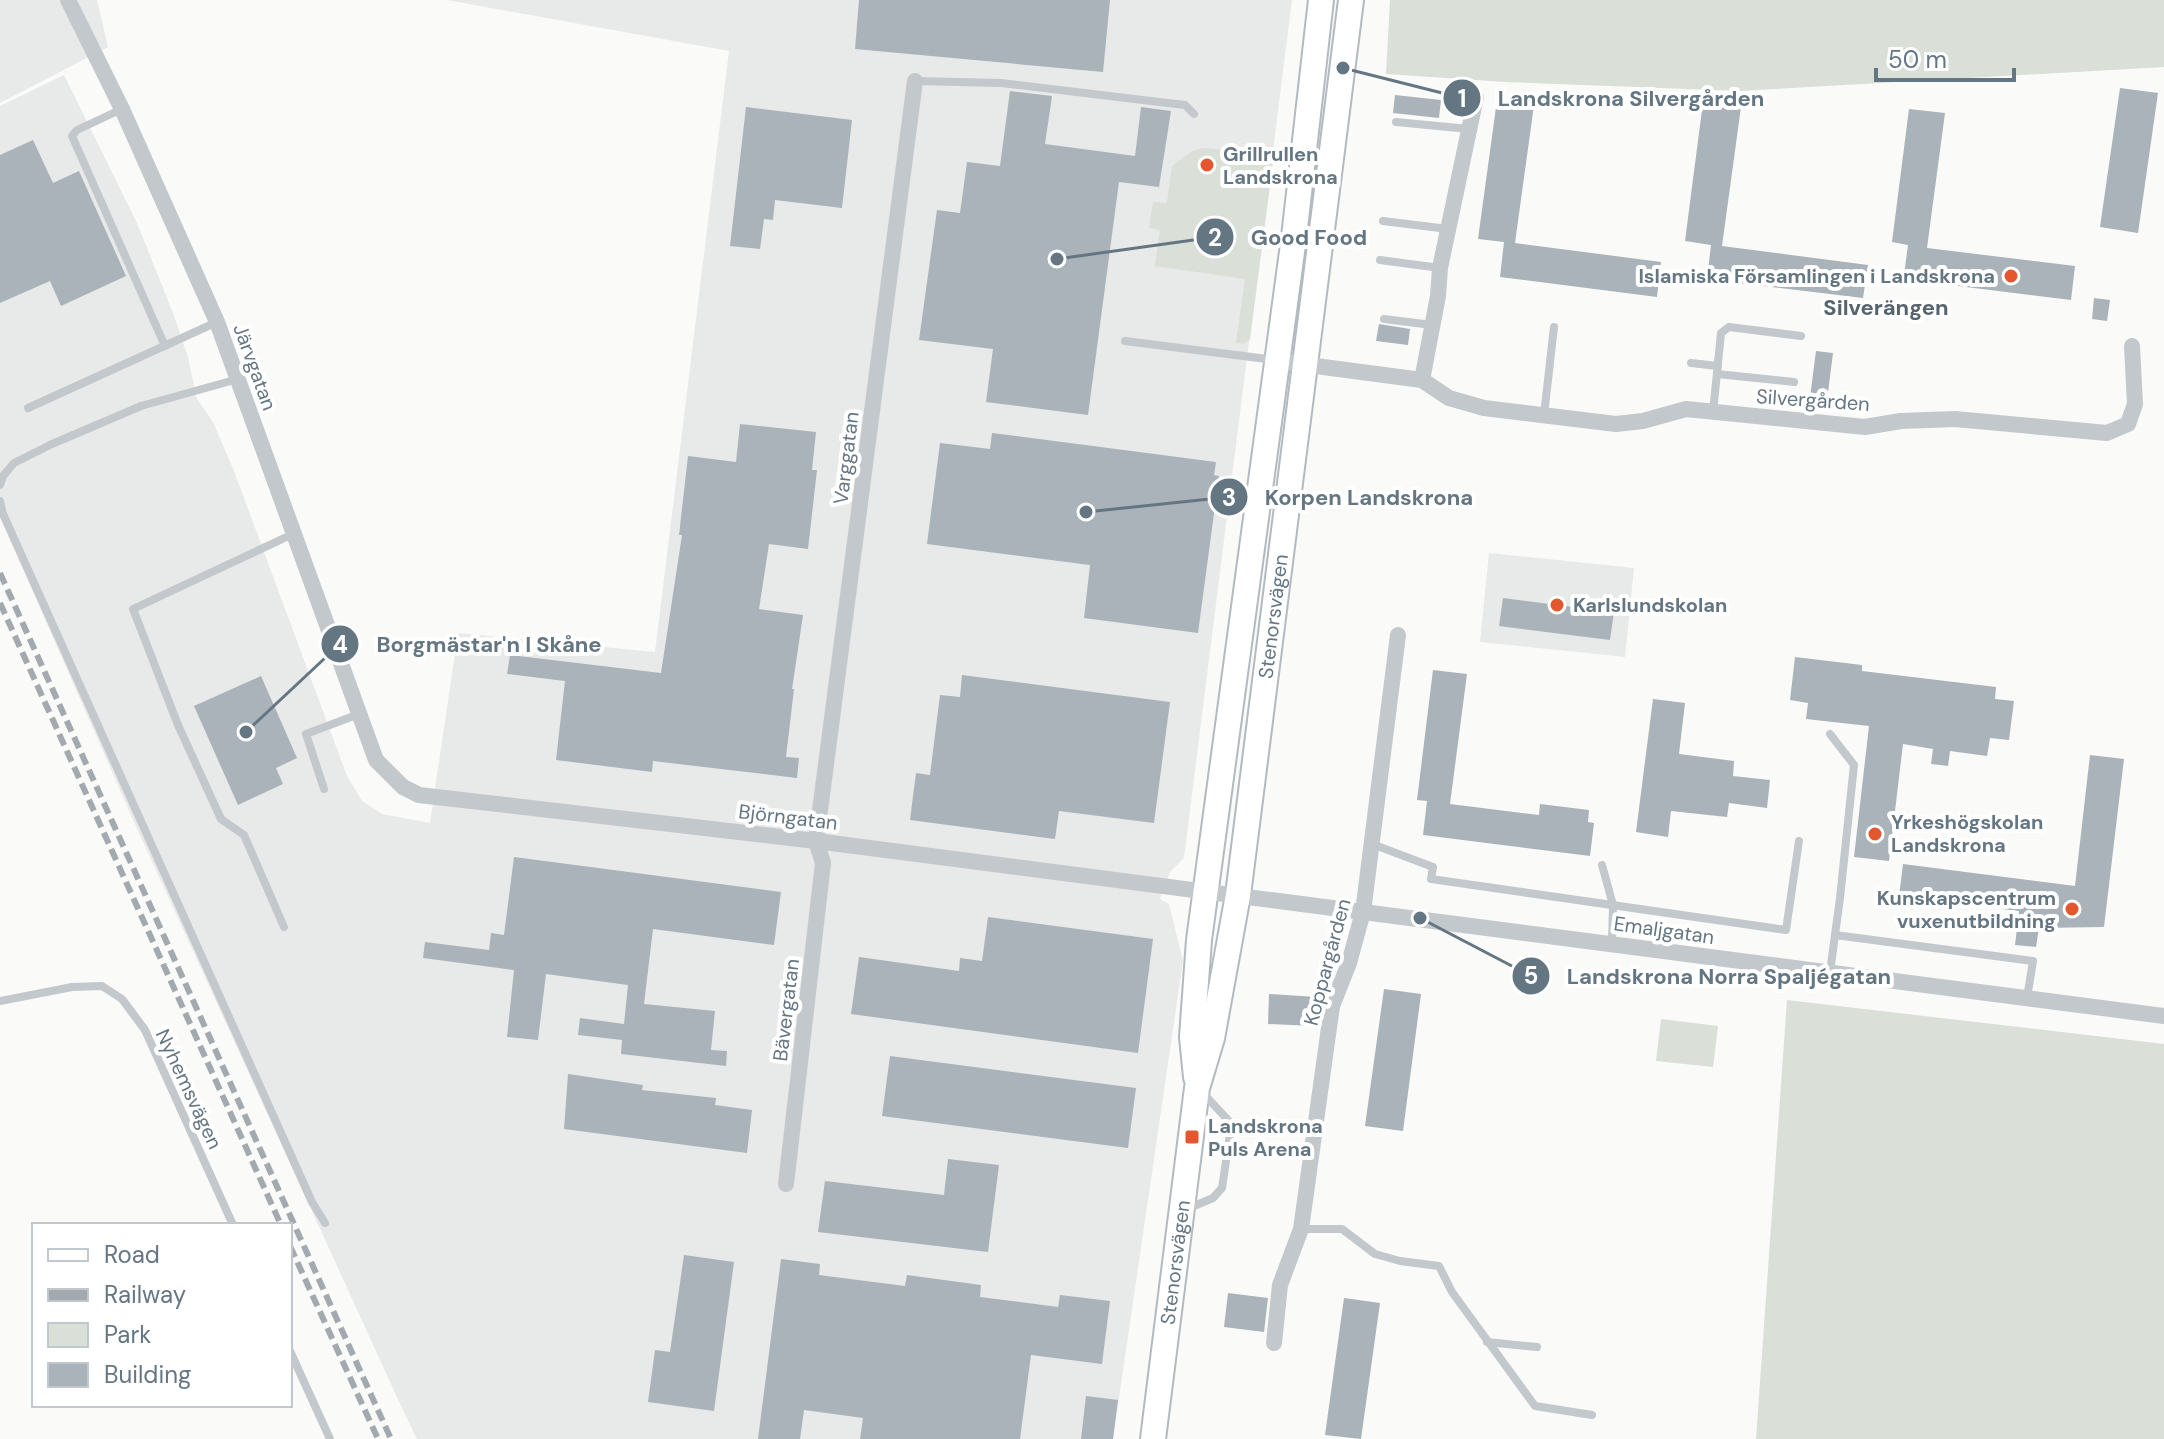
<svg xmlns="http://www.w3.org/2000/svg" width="2164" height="1439" font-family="'DM Sans',sans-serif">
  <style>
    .built { fill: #e8e9e9 }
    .green { fill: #dadfd7 }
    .building { fill: #aab3b9 }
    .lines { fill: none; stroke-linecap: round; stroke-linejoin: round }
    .secondary-casing { stroke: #b3babf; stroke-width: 28 }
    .lane { stroke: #c3c8cc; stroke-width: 8 }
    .street { stroke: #c3c8cc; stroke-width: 16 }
    .secondary { stroke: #fff; stroke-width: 24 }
    .rail { stroke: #a2aab0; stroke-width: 6; stroke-dasharray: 12 6; stroke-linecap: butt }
    .poi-dot { fill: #e4572e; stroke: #fff; stroke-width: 3 }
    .labels { text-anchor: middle; stroke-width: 8; stroke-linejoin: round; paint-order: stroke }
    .poi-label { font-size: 20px; font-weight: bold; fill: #657683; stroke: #fff; text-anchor: start }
    .street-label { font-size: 20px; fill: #657683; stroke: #fff }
    .neighbourhood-label { font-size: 22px; font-weight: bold; fill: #57646e; stroke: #fff }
    .leader { fill: none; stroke: #657683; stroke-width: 3 }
    .callout-dot { fill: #657683; stroke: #fff; stroke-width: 3 }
    .mark-label { font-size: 24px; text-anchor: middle; font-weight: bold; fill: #fff }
    .callout-label { font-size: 22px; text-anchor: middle; font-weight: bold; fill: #657683; stroke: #fff; stroke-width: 8; stroke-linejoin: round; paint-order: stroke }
  </style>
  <rect width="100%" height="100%" fill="#fafaf8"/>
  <!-- built -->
  <g class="built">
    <polygon points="0,0 97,0 108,47 0,103"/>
    <polygon points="447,0 1292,0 1184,858 1170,872 1160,899 1169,904 1183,961 1113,1439 417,1439 402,1408 138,831 0,517 0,106 64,75 137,223 173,313 188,357 197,399 213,422 234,471 347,776 362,801 382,814 430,823 458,633 655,652 729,51"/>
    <polygon points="1489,553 1634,568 1625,657 1480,642"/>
  </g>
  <!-- green -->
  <g class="green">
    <polygon points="1390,0 2164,0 2164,67 1740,91 1505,82 1386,74"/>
    <polygon points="1203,148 1265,153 1270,156 1273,163 1250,339 1243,344 1236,343 1245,279 1155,266 1160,230 1149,228 1153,202 1167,203 1172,166 1192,151"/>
    <polygon points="1787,1000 2164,1044 2164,1439 1756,1439"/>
    <polygon points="1661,1019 1718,1026 1713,1067 1656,1061"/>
  </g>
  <!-- building -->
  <g class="building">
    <polygon points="859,0 1110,0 1103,72 855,49"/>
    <polygon points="2120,88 2158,93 2138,233 2100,227"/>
    <polygon points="1010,91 1052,96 1045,144 1135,156 1141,107 1171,111 1159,187 1119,182 1088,415 986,402 993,349 919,340 937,210 960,213 967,162 1000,166"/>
    <polygon points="1395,95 1441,100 1439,118 1393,113"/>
    <polygon points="1497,100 1534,105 1515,243 1661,262 1657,297 1500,277 1504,242 1478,239"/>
    <polygon points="1703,102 1741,107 1722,246 1868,265 1863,298 1707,279 1711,245 1685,241"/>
    <polygon points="746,107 852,120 842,208 775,200 773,220 764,219 760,249 730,246"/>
    <polygon points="1909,109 1945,113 1927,248 2075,266 2071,300 1918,281 1918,284 1903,283 1908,245 1892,242"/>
    <polygon points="33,140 53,183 79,171 126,276 61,306 50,281 0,303 0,155"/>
    <polygon points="2094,298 2110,300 2107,321 2092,319"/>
    <polygon points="1379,324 1410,329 1408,345 1376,341"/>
    <polygon points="1816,351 1833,353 1826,408 1809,405"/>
    <polygon points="740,424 816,432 812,470 817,470 808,549 769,544 759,609 803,615 792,689 794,689 786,757 799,758 797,778 653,761 652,772 556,760 565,681 507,674 510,655 661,673 682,535 679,535 688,456 736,462"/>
    <polygon points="992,433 1216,462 1214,475 1219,476 1198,633 1084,618 1090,565 927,544 940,443 990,449"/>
    <polygon points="1503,598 1614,612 1610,640 1499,626"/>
    <polygon points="1795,657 1862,665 1862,671 1996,687 1995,699 2014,701 2009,740 1990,738 1987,756 1950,751 1948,766 1931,764 1933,749 1903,744 1889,861 1854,857 1869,726 1806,719 1808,703 1790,700"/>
    <polygon points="1433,670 1467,674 1450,804 1539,815 1540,804 1589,810 1588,822 1594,823 1590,856 1423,835 1427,801 1417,800"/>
    <polygon points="962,675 1170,702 1154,823 1059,811 1055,839 910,820 916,773 930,775 940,695 960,697"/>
    <polygon points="261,676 297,758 276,768 283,784 238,805 194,706"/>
    <polygon points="1653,699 1685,703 1679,754 1734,761 1733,776 1770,780 1767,808 1729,803 1727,817 1671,811 1668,837 1636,832"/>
    <polygon points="2090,755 2124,759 2104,927 2039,928 2036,947 2015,945 2019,911 1899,897 1903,864 2075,886"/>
    <polygon points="514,857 781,892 774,945 653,929 644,1004 715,1011 711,1050 727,1051 726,1066 621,1054 622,1040 578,1035 580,1018 624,1024 628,985 546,974 538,1040 507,1037 514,970 423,958 425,942 489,950 491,933 504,935"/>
    <polygon points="988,917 1153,939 1138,1053 851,1014 859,957 959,971 960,958 982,961"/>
    <polygon points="1384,989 1421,994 1403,1131 1365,1126"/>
    <polygon points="1269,994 1317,997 1315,1026 1268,1024"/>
    <polygon points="890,1056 1136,1088 1128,1148 882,1116"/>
    <polygon points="568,1074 643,1085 642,1090 716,1098 715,1105 752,1110 747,1153 564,1129"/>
    <polygon points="948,1159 999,1165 988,1252 818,1232 825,1181 944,1195"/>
    <polygon points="684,1255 734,1262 714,1411 648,1402 655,1350 670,1352"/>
    <polygon points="781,1259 820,1264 819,1275 905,1286 907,1275 981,1285 980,1297 1058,1307 1060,1295 1110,1301 1102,1364 1031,1355 1020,1439 860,1439 863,1418 804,1410 800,1439 758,1439"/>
    <polygon points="1228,1293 1268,1298 1264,1332 1224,1327"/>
    <polygon points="1344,1298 1380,1303 1361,1439 1325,1435"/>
    <polygon points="1086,1396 1118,1400 1113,1439 1081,1439"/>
  </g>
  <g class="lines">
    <defs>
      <g id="secondary">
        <polyline points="1196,1077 1192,1037 1199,940 1294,237 1321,0"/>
        <path id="s1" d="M1153 1439 1197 1088 1212 1038 1238 895 1351 0"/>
      </g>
    </defs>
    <!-- secondary casing -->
    <use href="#secondary" class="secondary-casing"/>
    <!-- lane -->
    <g class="lane">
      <polyline points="915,81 1001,83 1176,104 1185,105 1194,114"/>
      <polyline points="122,109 77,130 72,136 165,346"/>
      <polyline points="1396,122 1469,129"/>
      <polyline points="1383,221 1448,229"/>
      <polyline points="1380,260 1440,268"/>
      <polyline points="1384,319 1432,325"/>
      <polyline points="1125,341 1275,360"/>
      <polyline points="1691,363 1718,366"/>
      <polyline points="1717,374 1794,382"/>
      <polyline points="28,408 217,322"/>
      <polyline points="1713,412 1721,333 1729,327 1801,336"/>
      <polyline points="1544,415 1554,327"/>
      <polyline points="0,485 3,476 14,463 52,444 141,406 238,379"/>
      <polyline points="0,501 3,514 312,1202 325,1223"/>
      <polyline points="324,789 306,734 359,714"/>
      <polyline points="1372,844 1433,867 1431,879 1786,930 1799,841"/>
      <polyline points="1602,865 1613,905 1612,943"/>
      <polyline points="284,927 244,835 221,819 178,725 133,609 293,534"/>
      <polyline points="1835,935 2033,961 2027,998"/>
      <polyline points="1830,972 1840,898 1854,765 1830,734"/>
      <polyline points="0,1001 72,987 102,986 122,999 145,1030 233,1225"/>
      <polyline points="1187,1209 1213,1198 1222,1188 1231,1127 1228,1120 1201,1091"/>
      <polyline points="1301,1229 1342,1229 1375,1254 1400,1261 1439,1266 1452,1292 1535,1406 1592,1415"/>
      <polyline points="1487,1342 1537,1347"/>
      <polyline points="290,1351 330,1439"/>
    </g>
    <!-- street -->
    <g class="street">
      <polyline points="68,0 122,109 217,322 376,760 403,787 419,795 816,841 2164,1016"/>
      <polyline points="1278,361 1422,380 1449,398 1484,408 1616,424 1643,421 1686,409 1865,427 1901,421 1955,419 2107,433 2128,424 2135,404 2132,346"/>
      <polyline points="1422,380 1438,296 1440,268 1476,97"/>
      <polyline points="786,1184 823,863 816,841 915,81"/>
      <polyline points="1274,1343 1280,1285 1301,1229 1332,1006 1349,963 1363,912 1398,635"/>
    </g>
    <!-- secondary -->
    <use href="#secondary" class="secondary"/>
    <!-- rail -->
    <g class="rail">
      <polyline points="0,573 391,1439"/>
      <polyline points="0,603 281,1225"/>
      <polyline points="290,1246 378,1439"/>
    </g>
  </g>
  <!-- markers -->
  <g class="poi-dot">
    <circle cx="1207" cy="165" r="8"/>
    <circle cx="2011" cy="276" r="8"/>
    <circle cx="1557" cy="605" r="8"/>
    <circle cx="1875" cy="834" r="8"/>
    <circle cx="2072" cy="909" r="8"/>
    <rect x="1184" y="1129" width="16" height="16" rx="4"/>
  </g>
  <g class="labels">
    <!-- poi labels -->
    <g class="poi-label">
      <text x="1223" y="161">Grillrullen<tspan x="1223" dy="23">Landskrona</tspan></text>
      <text x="1995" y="283" text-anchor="end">Islamiska Församlingen i Landskrona</text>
      <text x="1573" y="612">Karlslundskolan</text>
      <text x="1891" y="829">Yrkeshögskolan<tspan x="1891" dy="23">Landskrona</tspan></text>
      <text x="2056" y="905" text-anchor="end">Kunskapscentrum<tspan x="2056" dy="23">vuxenutbildning</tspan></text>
      <text x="1208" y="1133">Landskrona<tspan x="1208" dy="23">Puls Arena</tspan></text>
    </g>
    <!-- street labels -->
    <g class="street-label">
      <text transform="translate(255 367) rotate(70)" y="7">Järvgatan</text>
      <text transform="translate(1813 400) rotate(4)" y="7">Silvergården</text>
      <text transform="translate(846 458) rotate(-83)" y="7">Varggatan</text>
      <text dy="7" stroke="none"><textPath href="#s1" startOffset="832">Stenorsvägen</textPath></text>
      <text transform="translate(788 817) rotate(7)" y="7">Björngatan</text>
      <text transform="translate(1664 930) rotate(8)" y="7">Emaljgatan</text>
      <text transform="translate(1327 962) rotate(-75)" y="7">Koppargården</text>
      <text transform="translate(786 1010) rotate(-83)" y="7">Bävergatan</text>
      <text transform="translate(189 1089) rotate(65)" y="7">Nyhemsvägen</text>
      <text dy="7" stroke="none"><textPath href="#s1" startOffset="178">Stenorsvägen</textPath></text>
    </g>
    <!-- neighbourhood labels -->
    <g class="neighbourhood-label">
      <text x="1886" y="315">Silverängen</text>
    </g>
  </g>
  <!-- callouts -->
  <path class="leader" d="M1343 68L1462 98M1057 259L1215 237M1086 512L1229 497M246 732L340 644M1420 918L1531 976"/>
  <g class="callout-dot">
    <circle cx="1343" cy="68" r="8"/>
    <circle cx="1057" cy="259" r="8"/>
    <circle cx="1086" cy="512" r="8"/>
    <circle cx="246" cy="732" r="8"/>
    <circle cx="1420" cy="918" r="8"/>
    <circle cx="1462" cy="98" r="20"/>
    <circle cx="1215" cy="237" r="20"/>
    <circle cx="1229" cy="497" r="20"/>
    <circle cx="340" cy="644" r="20"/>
    <circle cx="1531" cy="976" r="20"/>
  </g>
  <g class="mark-label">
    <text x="1462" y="107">1</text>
    <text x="1215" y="246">2</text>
    <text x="1229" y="506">3</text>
    <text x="340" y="653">4</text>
    <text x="1531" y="984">5</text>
  </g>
  <g class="callout-label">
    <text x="1631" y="106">Landskrona Silvergården</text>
    <text x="1309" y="245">Good Food</text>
    <text x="1369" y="505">Korpen Landskrona</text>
    <text x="489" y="652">Borgmästar'n I Skåne</text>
    <text x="1729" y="984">Landskrona Norra Spaljégatan</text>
  </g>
  <!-- legend -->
  <rect x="32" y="1223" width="260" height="184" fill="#ffffff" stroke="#c1c8cd" stroke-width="2"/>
  <rect x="48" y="1249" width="40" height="12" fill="#ffffff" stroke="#c1c8cd" stroke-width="2"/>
  <text x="104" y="1263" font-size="24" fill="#657683">Road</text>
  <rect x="48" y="1289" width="40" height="12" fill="#a2aab0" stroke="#c1c8cd" stroke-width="2"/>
  <text x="104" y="1303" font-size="24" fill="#657683">Railway</text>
  <rect x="48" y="1323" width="40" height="24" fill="#dadfd7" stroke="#c1c8cd" stroke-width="2"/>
  <text x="104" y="1343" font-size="24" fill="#657683">Park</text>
  <rect x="48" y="1363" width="40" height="24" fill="#aab3b9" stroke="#c1c8cd" stroke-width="2"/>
  <text x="104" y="1383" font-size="24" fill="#657683">Building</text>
  <!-- scale -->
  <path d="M1876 68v12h138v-12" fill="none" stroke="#657683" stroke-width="4"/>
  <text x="1888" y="68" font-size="24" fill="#657683" stroke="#ffffff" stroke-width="6" paint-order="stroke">50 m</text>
</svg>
